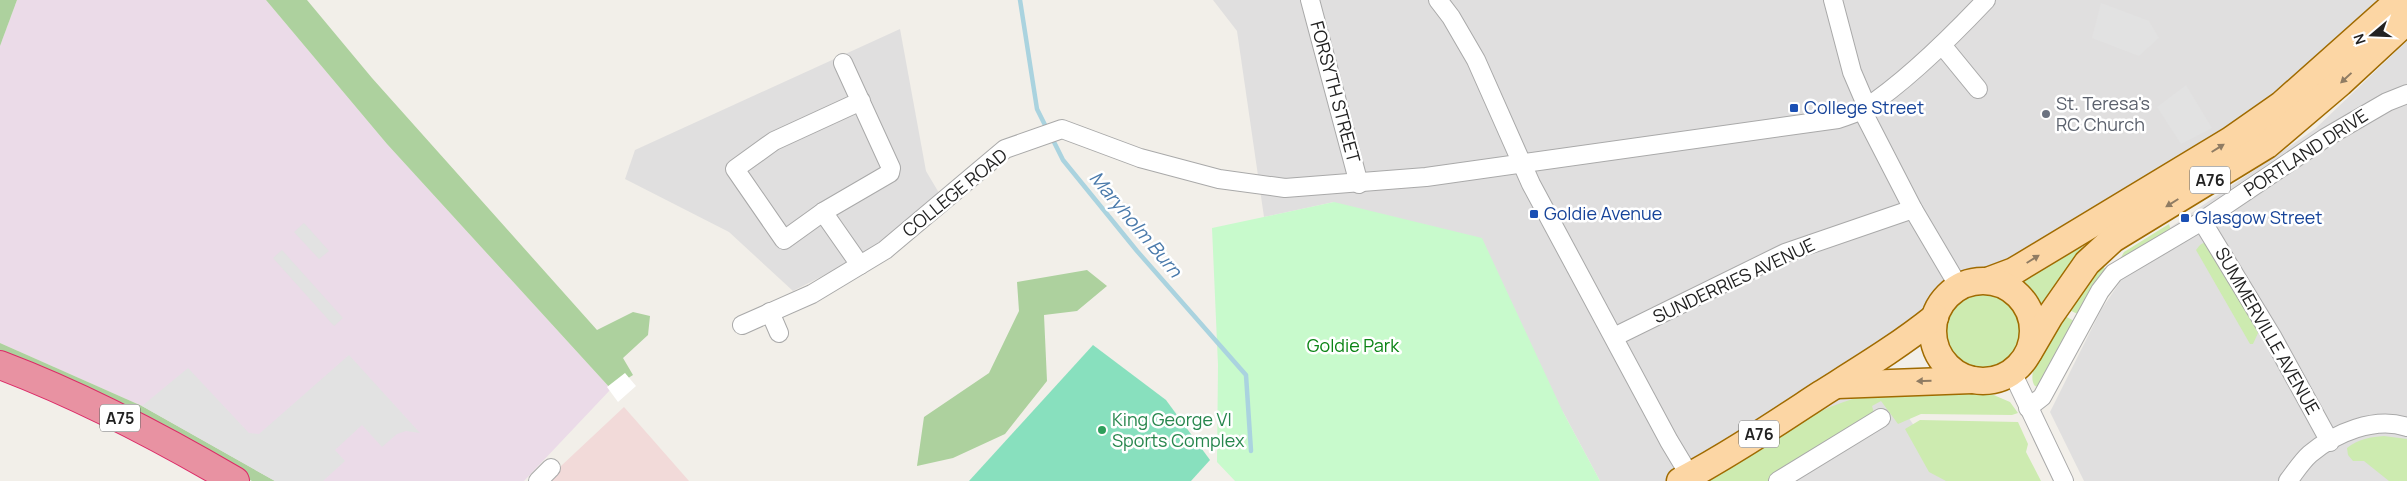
<svg xmlns="http://www.w3.org/2000/svg" width="2407" height="481" font-family="Manrope,sans-serif">
  <style>
    .residential { fill: #e0dfdf }
    .commercial { fill: #f2dad9 }
    .industrial { fill: #ebdbe8 }
    .grass { fill: #cdebb0 }
    .forest { fill: #add19e }
    .park { fill: #c8facc }
    .pitch { fill: #88e0be }
    .parking { fill: #e2e2e2 }
    .pier { fill: #fff }
    .lines { fill: none; stroke-linecap: round; stroke-linejoin: round }
    .stream { stroke: #aad3df; stroke-width: 4.5 }
    .street-casing { stroke: #a9a9a9; stroke-width: 20 }
    .primary-casing { stroke: #a06b00; stroke-width: 29 }
    .highway-casing { stroke: #dc2a67; stroke-width: 30 }
    .street { stroke: #fff; stroke-width: 18 }
    .primary { stroke: #fcd6a4; stroke-width: 26 }
    .highway { stroke: #e892a2; stroke-width: 28 }
    .oneway { fill: #8f7c63 }
    .transit-dot { fill: #1a4fb4; stroke: #fff; stroke-width: 2 }
    .worship-dot { fill: #6b7280; stroke: #fff; stroke-width: 2 }
    .leisure-dot { fill: #2e9e5b; stroke: #fff; stroke-width: 2 }
    .labels { text-anchor: middle; stroke-width: 5; stroke-linejoin: round; paint-order: stroke }
    .shield { fill: #fff; stroke: #646464; stroke-width: 1 }
    .shield-label { font-size: 16px; font-weight: bold; fill: #222 }
    .street-label { font-size: 18px; fill: #222; stroke: #fff }
    .worship-label { font-size: 18px; fill: #5b616d; stroke: #fff; text-anchor: start }
    .transit-label { font-size: 18px; fill: #164399; stroke: #fff; text-anchor: start }
    .park-label { font-size: 18px; fill: #0c8416; stroke: #fff }
    .leisure-label { font-size: 18px; fill: #27864d; stroke: #fff; text-anchor: start }
    .water-label { font-size: 19px; font-style: italic; fill: #4a7aab; stroke: #fff }
  </style>
  <rect width="100%" height="100%" fill="#f2efe9"/>
  <!-- residential -->
  <g class="residential">
    <polygon points="1213,0 2382,0 2281,93 2002,263 1971,270 1866,354 1951,481 1600,481 1563,412 1334,202 1264,217 1237,31"/>
    <polygon points="900,29 926,171 939,193 864,255 793,291 729,232 625,179 635,150"/>
    <polygon points="2407,41 2407,481 2084,481 2050,412 2101,310 2124,276 2162,233 2315,129"/>
  </g>
  <!-- commercial -->
  <polygon class="commercial" points="624,407 689,481 545,481"/>
  <!-- industrial -->
  <polygon class="industrial" points="17,0 266,0 387,144 611,389 524,481 275,481 142,406 0,343 0,46"/>
  <!-- grass -->
  <g class="grass">
    <polygon points="2169,224 2171,231 2116,267 2124,252"/>
    <polygon points="2208,240 2259,331 2253,344 2250,344 2196,250 2200,245"/>
    <polygon points="2080,244 2086,255 2041,315 2036,301 2020,284 2021,280"/>
    <polygon points="2101,264 2109,273 2080,315 2069,310"/>
    <circle cx="1985" cy="333" r="39"/>
    <path d="M2065 316 2076 322 2038 387 2035 386C2023 370 2055 331 2065 316Z"/>
    <path d="M1886 392 1989 393 2010 402 2018 413 2012 415 1921 414 1898 424 1881 401 1872 406 1874 413 1775 481H1701C1759 446 1817 401 1886 392Z"/>
    <polygon points="1920,420 2018,422 2028,444 2026,452 2041,481 1946,481 1929,472 1905,429"/>
    <path d="M2384 436 2407 439V481H2389L2364 461H2353L2348 455 2347 448C2358 439 2371 437 2384 436Z"/>
  </g>
  <!-- forest -->
  <g class="forest">
    <polygon points="0,0 17,0 0,46"/>
    <polygon points="266,0 307,0 372,78 597,330 633,312 650,316 648,335 623,358 633,375 611,389 387,144"/>
    <polygon points="1087,270 1107,286 1077,311 1044,315 1047,381 1005,434 953,458 917,466 924,417 989,373 1019,311 1017,282"/>
    <polygon points="0,343 142,406 275,481 252,481 0,358"/>
  </g>
  <!-- park -->
  <polygon class="park" points="1334,202 1482,238 1563,412 1600,481 1235,481 1217,462 1218,365 1212,228"/>
  <!-- pitch -->
  <polygon class="pitch" points="1093,345 1166,400 1210,460 1191,481 969,481"/>
  <!-- parking -->
  <g class="parking">
    <polygon points="2101,3 2149,21 2159,38 2139,56 2092,38"/>
    <polygon points="2186,85 2212,128 2181,144 2157,107"/>
    <polygon points="304,223 329,251 319,259 294,232"/>
    <polygon points="282,250 343,318 334,326 273,258"/>
    <polygon points="349,355 420,433 406,431 397,434 382,447 362,425 335,450 345,461 323,481 275,481 142,406 188,368 249,433 259,434"/>
  </g>
  <!-- pier -->
  <polygon class="pier" points="625,373 636,386 618,402 607,387"/>
  <g class="lines">
    <!-- stream -->
    <g class="stream">
      <polyline points="1020,0 1037,109 1048,131"/>
      <polyline points="1052,138 1063,160 1137,251 1246,375 1251,451"/>
    </g>
    <defs>
      <g id="street">
        <polyline points="1310,0 1359,184"/>
        <polyline points="1438,0 1451,17 1476,60 1531,184 1669,441 1690,476"/>
        <polyline points="1833,0 1852,72 1867,107"/>
        <polyline points="1942,45 1978,89"/>
        <polyline points="843,63 891,168 890,173 823,212 784,240 735,169 774,141 861,101"/>
        <polyline points="1862,110 1913,209 1959,287"/>
        <polyline points="823,212 860,265"/>
        <polyline points="2202,221 2273,338 2330,442"/>
        <polyline points="770,312 779,333"/>
        <path d="M742 325 812 294 885 250 1005 149 1062 129 1140 158 1219 179 1285 188 1426 177 1838 119C1847 116 1856 113 1864 109 1907 81 1951 37 1986 0"/>
        <polyline points="1614,337 1785,253 1913,209"/>
        <polyline points="2012,372 2064,481"/>
        <polyline points="2028,408 2042,397 2100,291 2114,273 2202,221 2325,138 2387,102 2407,94"/>
        <polyline points="538,481 551,468"/>
        <polyline points="1778,481 1881,418"/>
        <path d="M2288 481C2295 472 2302 461 2310 454 2335 433 2375 416 2407 427"/>
      </g>
      <g id="primary">
        <polyline points="1990,280 2014,271 2231,140 2281,105 2399,0"/>
        <circle cx="1983" cy="331" r="50"/>
        <polyline points="2029,352 2050,316 2087,263 2113,239 2267,145 2340,83 2407,21"/>
        <polyline points="1837,385 1972,380"/>
        <path d="M1680 481C1729 455 1775 424 1821 394 1859 370 1899 346 1935 317"/>
      </g>
      <path id="highway" d="M0 365C82 396 160 437 235 481"/>
    </defs>
    <!-- street casing -->
    <use href="#street" class="street-casing"/>
    <!-- primary casing -->
    <use href="#primary" class="primary-casing"/>
    <!-- highway casing -->
    <use href="#highway" class="highway-casing"/>
    <!-- street -->
    <use href="#street" class="street"/>
    <!-- primary -->
    <use href="#primary" class="primary"/>
    <!-- highway -->
    <use href="#highway" class="highway"/>
  </g>
  <!-- one-way arrows -->
  <defs><path id="oneway-solid" d="M-6-.8H1V-3.2L6.5 0L1 3.2V.8H-6Z" transform="scale(1.25)"/></defs>
  <g class="oneway">
    <use href="#oneway-solid" transform="translate(2346 78) rotate(137)"/>
    <use href="#oneway-solid" transform="translate(2218 148) rotate(-32)"/>
    <use href="#oneway-solid" transform="translate(2172 203) rotate(148)"/>
    <use href="#oneway-solid" transform="translate(2033 259) rotate(-32)"/>
    <use href="#oneway-solid" transform="translate(1924 381) rotate(179)"/>
  </g>
  <!-- markers -->
  <g class="transit-dot">
    <rect x="1789" y="103" width="10" height="10" rx="2.5"/>
    <rect x="1529" y="209" width="10" height="10" rx="2.5"/>
    <rect x="2180" y="213" width="10" height="10" rx="2.5"/>
  </g>
  <circle class="worship-dot" cx="2046" cy="114" r="5"/>
  <circle class="leisure-dot" cx="1102" cy="430" r="5"/>
  <g class="labels">
    <!-- shield labels -->
    <g class="shield">
      <rect x="2190" y="166.5" width="40" height="27" rx="4"/>
      <rect x="100" y="404.5" width="40" height="27" rx="4"/>
      <rect x="1739" y="420.5" width="40" height="27" rx="4"/>
    </g>
    <g class="shield-label">
      <text x="2210" y="186">A76</text>
      <text x="120" y="424">A75</text>
      <text x="1759" y="440">A76</text>
    </g>
    <!-- street labels -->
    <g class="street-label">
      <text transform="translate(1335 92) rotate(75)" y="6">FORSYTH STREET</text>
      <text transform="translate(2306 153) rotate(-33)" y="6">PORTLAND DRIVE</text>
      <text transform="translate(955 193) rotate(-39)" y="6">COLLEGE ROAD</text>
      <text transform="translate(1734 281) rotate(-25)" y="6">SUNDERRIES AVENUE</text>
      <text transform="translate(2267 331) rotate(60)" y="6">SUMMERVILLE AVENUE</text>
    </g>
    <!-- worship labels -->
    <g class="worship-label">
      <text x="2056" y="110">St. Teresa's<tspan x="2056" dy="21">RC Church</tspan></text>
    </g>
    <!-- transit labels -->
    <g class="transit-label">
      <text x="1804" y="114">College Street</text>
      <text x="1544" y="220">Goldie Avenue</text>
      <text x="2195" y="224">Glasgow Street</text>
    </g>
    <!-- park labels -->
    <g class="park-label">
      <text x="1353" y="352">Goldie Park</text>
    </g>
    <!-- leisure labels -->
    <g class="leisure-label">
      <text x="1112" y="426">King George VI<tspan x="1112" dy="21">Sports Complex</tspan></text>
    </g>
    <!-- water labels -->
    <g class="water-label">
      <text transform="translate(1136 224) rotate(50)" y="7">Maryholm Burn</text>
    </g>
  </g>
  <!-- north arrow -->
  <g transform="translate(2372 35) rotate(251)" stroke="#ffffff" stroke-width="4" paint-order="stroke">
  <path d="M0-4L9 19L0 12L-9 19Z" fill="#222222"/>
  <text y="-8" font-size="14" font-weight="bold" text-anchor="middle" fill="#222222">N</text>
  </g>
</svg>
